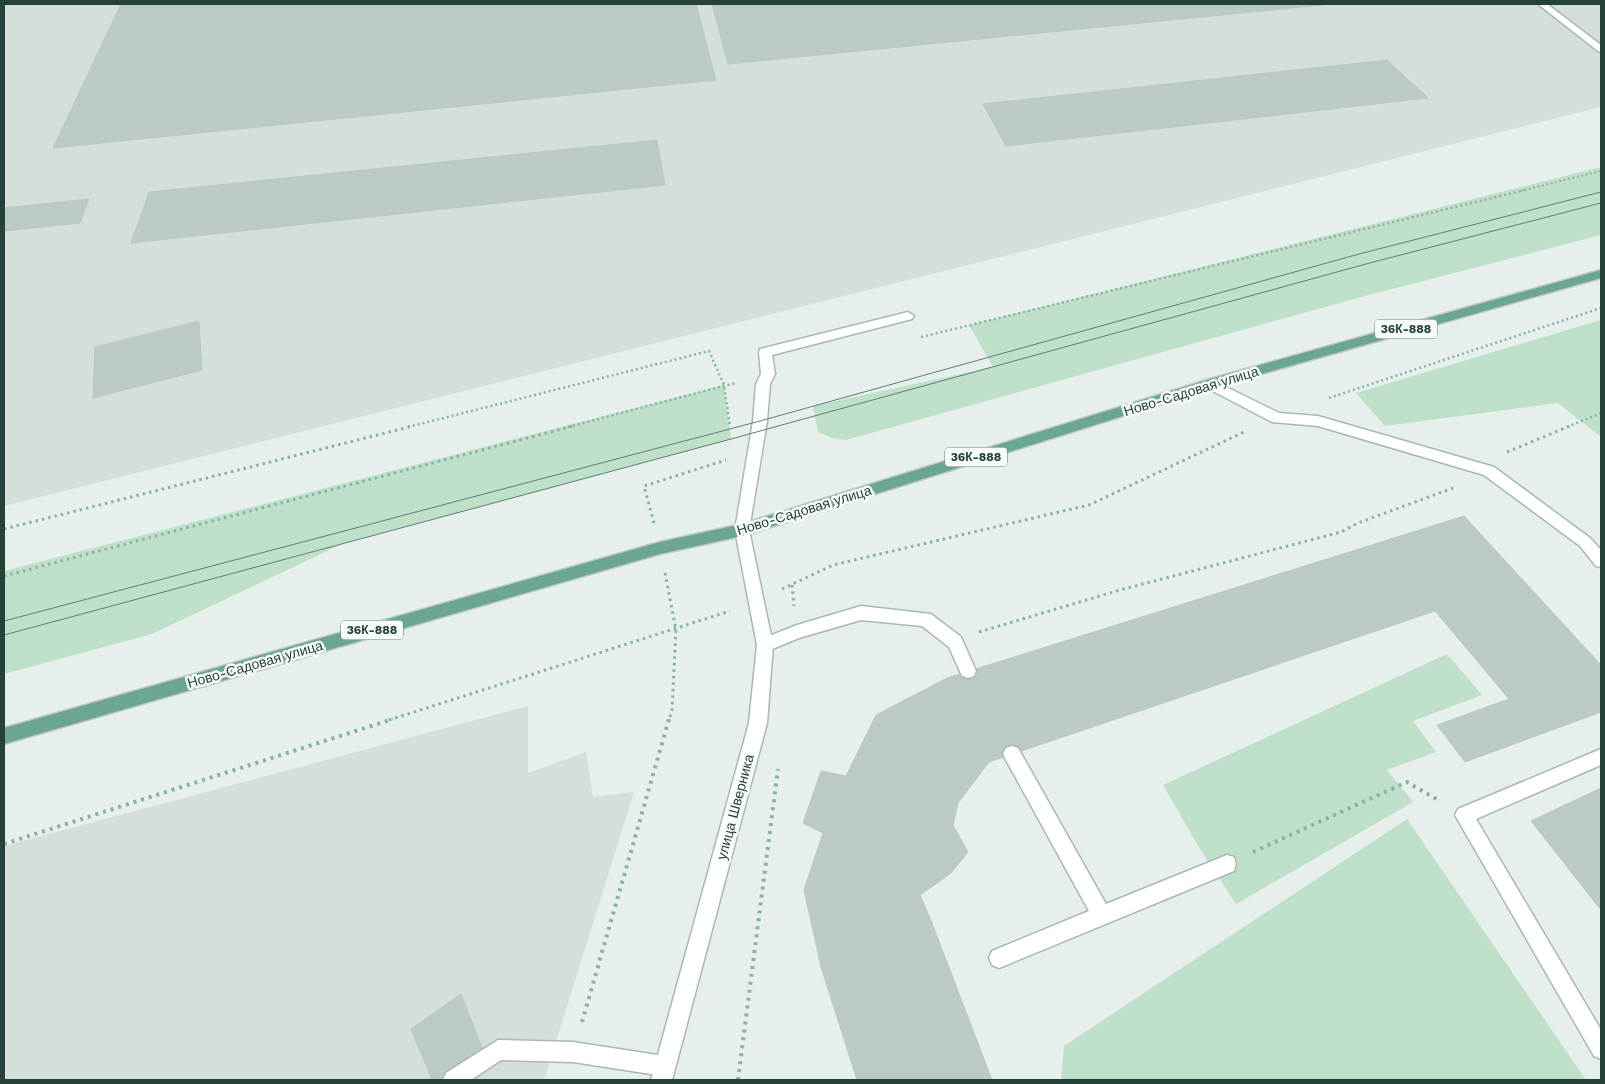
<svg xmlns="http://www.w3.org/2000/svg" width="1605" height="1084" font-family="'Work Sans',sans-serif">
  <style>
    .built { fill: #d4dfda }
    .green { fill: #bfe0c8 }
    .building { fill: #bbcac4; stroke: #b8c9c2 }
    .lines { fill: none; stroke-linecap: round; stroke-linejoin: round }
    .service-casing { stroke: #a8b8b2; stroke-width: 3 }
    .tertiary-casing { stroke: #a8b8b2; stroke-width: 3 }
    .primary-casing { stroke: #c2cac8; stroke-width: 3 }
    .path-far3 { stroke: #86b3a5; stroke-width: 2; stroke-dasharray: 2 2.5; stroke-linecap: butt }
    .path-far2 { stroke: #86b3a5; stroke-width: 2.5; stroke-dasharray: 2 3; stroke-linecap: butt }
    .path-far1 { stroke: #86b3a5; stroke-width: 3; stroke-dasharray: 2.5 4; stroke-linecap: butt }
    .path { stroke: #86b3a5; stroke-width: 4; stroke-dasharray: 3 5; stroke-linecap: butt }
    .service { fill: #fff; fill-rule: evenodd }
    .tertiary { fill: #fff; fill-rule: evenodd }
    .primary { fill: #6aa596; fill-rule: evenodd }
    .tram { stroke: #5f7d75; stroke-width: 1 }
    .labels { text-anchor: middle; stroke-width: 5; stroke-linejoin: round; paint-order: stroke }
    .shield { fill: #f7fbf9; stroke: #637a73; stroke-width: 1 }
    .shield-label { font-size: 12px; font-weight: bold; fill: #24423a }
    .street-label { font-size: 14px; fill: #24423a; stroke: #f7fbf9 }
  </style>
  <rect width="100%" height="100%" fill="#e6efeb"/>
  <!-- built -->
  <g class="built">
    <polygon points="4,4 1601,4 1601,107 4,506"/>
    <polygon points="528,706 528,773 586,752 593,797 634,792 544,1080 4,1080 4,846"/>
  </g>
  <!-- green -->
  <g class="green">
    <polygon points="1601,167 1601,235 1365,296 846,440 832,438 818,432 813,406 993,367 969,325"/>
    <polygon points="1601,320 1601,437 1558,403 1385,426 1356,393"/>
    <polygon points="724,385 731,439 344,543 152,634 4,674 4,571"/>
    <polygon points="1447,654 1482,695 1413,721 1436,752 1387,770 1413,802 1236,904 1200,849 1163,785"/>
    <polygon points="1407,819 1586,1080 1061,1080 1064,1046"/>
  </g>
  <!-- building -->
  <g class="building">
    <polygon points="121,4 696,4 716,80 53,148"/>
    <polygon points="712,4 1333,4 728,64"/>
    <polygon points="1387,60 1428,98 1006,146 983,104"/>
    <polygon points="657,140 665,185 131,243 149,192"/>
    <polygon points="89,199 80,223 4,231 4,208"/>
    <polygon points="199,321 202,370 93,398 95,347"/>
    <polygon points="1464,516 1601,665 1601,712 1465,762 1437,725 1509,699 1378,543"/>
    <polygon points="1378,543 1435,611 989,762 947,678"/>
    <polygon points="947,678 989,762 958,803 953,825 968,852 951,873 920,895 932,923 821,967 804,890 823,833 803,823 821,771 846,776 876,715"/>
    <polygon points="1601,788 1601,910 1531,821"/>
    <polygon points="932,923 992,1080 857,1080 821,967"/>
    <polygon points="461,994 483,1050 439,1080 432,1080 411,1029"/>
  </g>
  <g class="lines">
    <defs>
      <g id="service">
        <polygon points="1538,4 1547,4 1601,45 1601,52 1598,51"/>
        <polygon points="908,312 914,316 912,319 772,355 775,374 770,384 767,421 749,530 747,534 742,536 737,534 735,530 753,421 756,384 761,374 759,352 760,349"/>
        <polygon points="1210,379 1279,413 1318,416 1494,467 1590,538 1601,550 1601,567 1596,566 1580,546 1484,475 1318,426 1272,422 1205,387 1203,384 1205,381"/>
        <polygon points="861,606 931,614 961,637 976,671 974,676 968,678 962,676 949,647 922,626 861,620 799,638 765,652 759,650 757,645 759,640 797,625"/>
        <polygon points="1012,746 1018,748 1106,904 1227,855 1234,857 1236,864 1234,871 999,968 992,965 989,958 992,951 1089,911 1006,760 1003,754 1006,748"/>
        <polygon points="1601,749 1601,765 1476,819 1601,1030 1601,1059 1594,1056 1455,815 1458,809"/>
        <polygon points="498,1040 573,1042 664,1056 671,1059 674,1066 671,1073 664,1076 573,1062 501,1060 471,1080 443,1080 446,1073"/>
      </g>
      <polygon id="tertiary" points="742,524 747,526 749,530 773,645 767,723 672,1080 651,1080 749,723 757,645 735,530 737,526"/>
      <polygon id="primary" points="1601,270 1601,278 1212,388 742,536 660,554 4,744 4,728 660,542 742,524 1210,379"/>
    </defs>
    <!-- service casing -->
    <use href="#service" class="service-casing"/>
    <!-- tertiary casing -->
    <use href="#tertiary" class="tertiary-casing"/>
    <!-- primary casing -->
    <use href="#primary" class="primary-casing"/>
    <!-- path-far3 -->
    <polyline class="path-far3" points="1520,191 1601,171"/>
    <!-- path-far2 -->
    <g class="path-far2">
      <polyline points="921,337 1525,190"/>
      <polyline points="1329,398 1601,308"/>
      <polyline points="408,427 709,351 724,385 730,427"/>
      <polyline points="568,427 735,383"/>
      <polyline points="1567,427 1601,413"/>
    </g>
    <!-- path-far1 -->
    <g class="path-far1">
      <polyline points="1507,452 1570,426"/>
      <polyline points="654,523 644,486 726,460"/>
      <polyline points="4,529 413,426"/>
      <polyline points="665,573 676,630 672,710 669,720"/>
      <polyline points="4,576 573,426"/>
      <polyline points="792,585 794,606"/>
      <polyline points="782,589 833,565 1089,505 1246,431"/>
      <polyline points="979,632 1120,590 1341,532 1358,523 1453,488"/>
      <polyline points="389,720 730,611"/>
    </g>
    <!-- path -->
    <g class="path">
      <polyline points="4,844 393,719"/>
      <polyline points="1253,852 1407,782 1440,801"/>
      <polyline points="582,1022 669,719"/>
      <polyline points="738,1080 778,769"/>
    </g>
    <!-- service -->
    <use href="#service" class="service"/>
    <!-- tertiary -->
    <use href="#tertiary" class="tertiary"/>
    <!-- primary -->
    <use href="#primary" class="primary"/>
    <!-- tram -->
    <g class="tram">
      <polyline points="4,621 760,421 1359,254 1601,192"/>
      <polyline points="4,635 731,439 1366,264 1601,203"/>
    </g>
  </g>
  <g class="labels">
    <!-- shield labels -->
    <g class="shield">
      <rect x="1375" y="319.5" width="62" height="19" rx="4"/>
      <rect x="945" y="447.5" width="62" height="19" rx="4"/>
      <rect x="341" y="620.5" width="62" height="19" rx="4"/>
    </g>
    <g class="shield-label">
      <text x="1406" y="333">36К-888</text>
      <text x="976" y="461">36К-888</text>
      <text x="372" y="634">36К-888</text>
    </g>
    <!-- street labels -->
    <g class="street-label">
      <text transform="translate(1191 391) rotate(-17)" y="5">Ново-Садовая улица</text>
      <text transform="translate(804 510) rotate(-17)" y="5">Ново-Садовая улица</text>
      <text transform="translate(255 664) rotate(-16)" y="5">Ново-Садовая улица</text>
      <text transform="translate(735 807) rotate(-75)" y="5">улица Шверника</text>
    </g>
  </g>
  <!-- border -->
  <rect width="1605" height="1084" fill="none" stroke="#24423a" stroke-width="10"/>
</svg>
